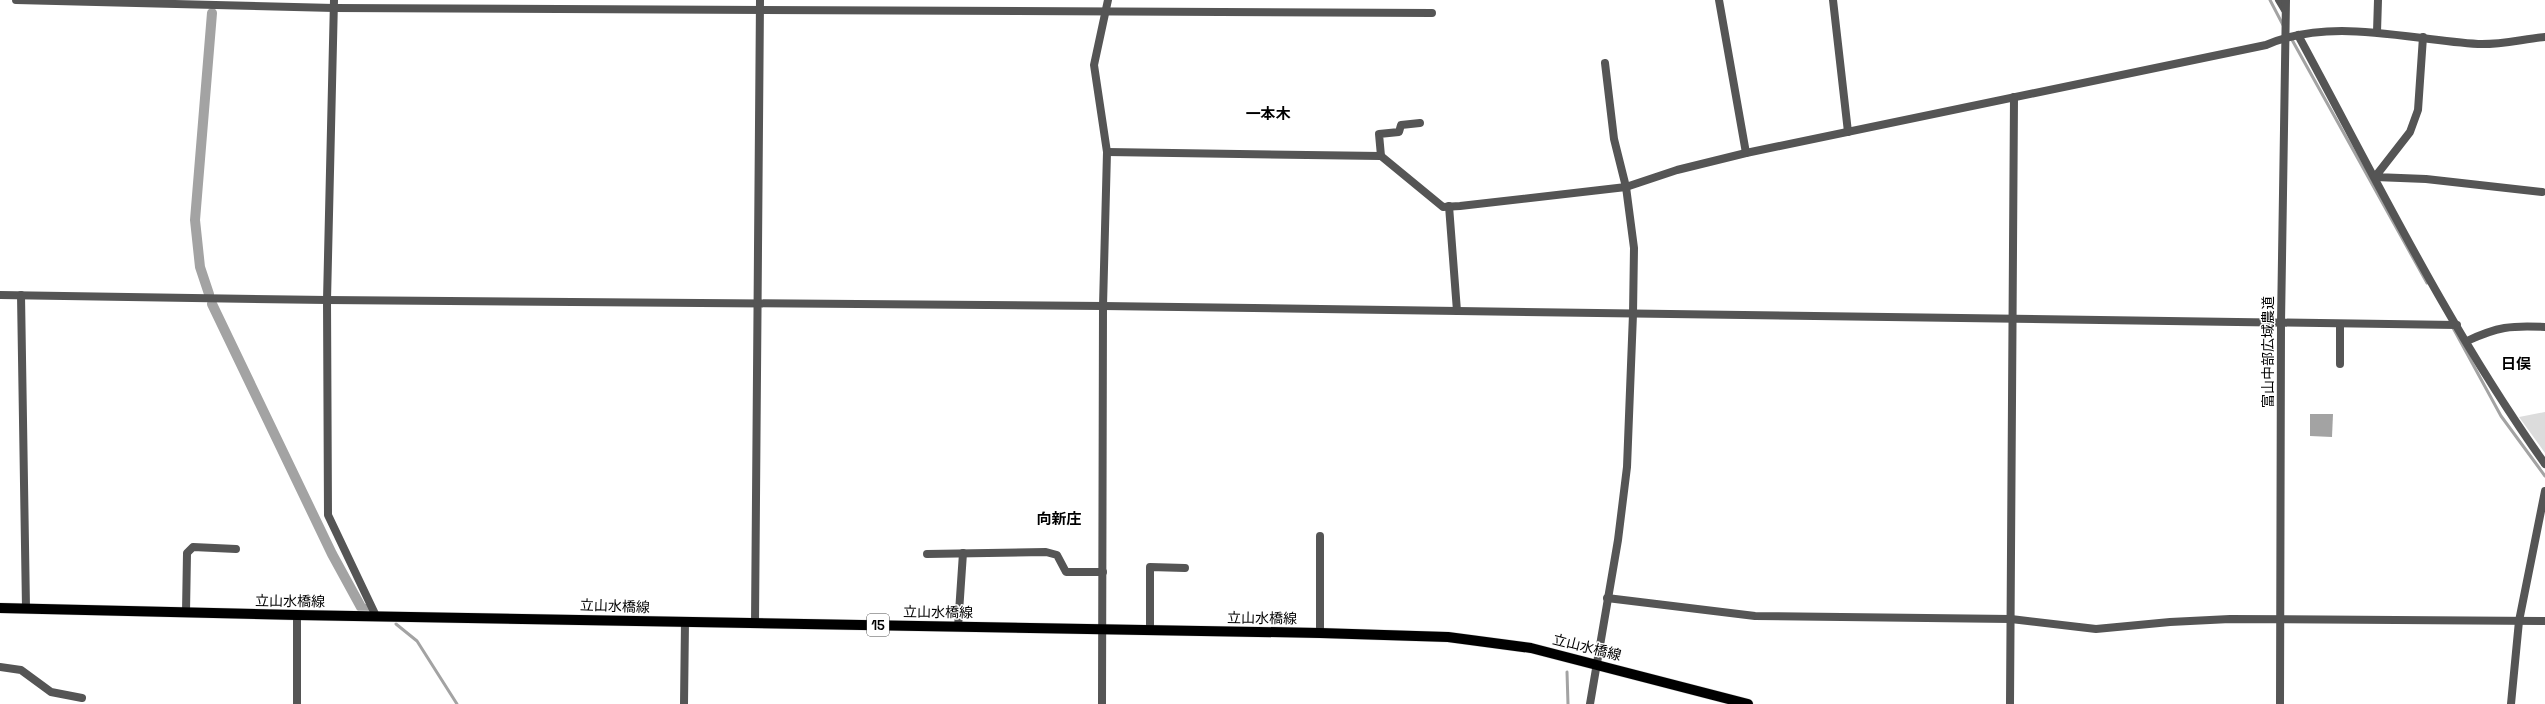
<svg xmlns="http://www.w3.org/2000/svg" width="2545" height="704" font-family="'Space Grotesk','Noto Sans JP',sans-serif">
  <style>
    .green { fill: #dcdcdc }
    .water { fill: #a3a3a3 }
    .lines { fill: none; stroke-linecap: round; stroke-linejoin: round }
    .stream { stroke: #a3a3a3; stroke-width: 3 }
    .canal { stroke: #a3a3a3; stroke-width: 10 }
    .primary-casing { stroke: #dbdbdb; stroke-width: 11 }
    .minor { stroke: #555; stroke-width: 8 }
    .tertiary { stroke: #555; stroke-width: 8 }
    .primary { stroke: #000; stroke-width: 10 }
    .labels { text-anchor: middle; stroke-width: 3; stroke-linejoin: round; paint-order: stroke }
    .shield { fill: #fff; stroke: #4c4c4c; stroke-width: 1 }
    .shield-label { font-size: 13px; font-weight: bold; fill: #000 }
    .street-label { font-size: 14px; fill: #000; stroke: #fff }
    .neighbourhood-label { font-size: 15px; font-weight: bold; fill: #000; stroke: #fff }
  </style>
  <rect width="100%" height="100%" fill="#fff"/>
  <!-- green -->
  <polygon class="green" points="2545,412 2545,453 2519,417"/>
  <!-- water -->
  <polygon class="water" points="2310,414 2333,414 2332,437 2310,436"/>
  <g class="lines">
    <!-- stream -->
    <g class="stream">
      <polyline points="2270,0 2283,25"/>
      <polyline points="2291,38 2427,283"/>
      <polyline points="2452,326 2501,416 2545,476"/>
      <polyline points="396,624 417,641 457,704"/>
      <polyline points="1567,672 1568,704"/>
    </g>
    <!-- canal -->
    <g class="canal">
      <polyline points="209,294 200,267 195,220 212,13"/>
      <polyline points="212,304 332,554 361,607 366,610"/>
    </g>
    <defs>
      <polyline id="primary" points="0,608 297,615 1320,633 1448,637 1531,648 1748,704"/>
    </defs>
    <!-- primary casing -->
    <use href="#primary" class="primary-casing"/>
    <!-- minor -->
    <g class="minor">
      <polyline points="16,0 334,8 1432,13"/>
      <polyline points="334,0 327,300 328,515 376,616"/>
      <polyline points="1719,0 1746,153"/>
      <polyline points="1833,0 1848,132"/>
      <polyline points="2279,0 2285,10"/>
      <polyline points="2377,32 2378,0"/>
      <path d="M2298 35C2376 179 2450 331 2545 464"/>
      <polyline points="2423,37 2418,110 2410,132 2375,177 2426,179 2542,192"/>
      <path d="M1107 152 1381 156 1443 207 1460 206 1626 187 1677 170 1746 153 2266 45C2333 16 2408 40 2478 44 2500 45 2523 39 2545 37"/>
      <polyline points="1381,156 1379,134 1399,132 1401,125 1420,123"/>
      <polyline points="1449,206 1457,311"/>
      <polyline points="0,295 327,300 1103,306 2457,325"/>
      <polyline points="21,295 26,608"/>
      <path d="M2467 341C2497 327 2511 325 2545 327"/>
      <polyline points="2340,364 2340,324"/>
      <polyline points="927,554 1046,552 1057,555 1066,572 1103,572"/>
      <polyline points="1607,598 1755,616 2011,619 2096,629 2170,622 2230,619 2545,621"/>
      <polyline points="186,612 187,553 193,547 236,549"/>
      <polyline points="755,623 760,0"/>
      <polyline points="958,627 963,553"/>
      <polyline points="1150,630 1150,567 1185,568"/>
      <polyline points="1320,633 1320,536"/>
      <polyline points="0,667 21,670 51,692 82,698"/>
      <polyline points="297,704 297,615"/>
      <polyline points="684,704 685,622"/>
      <polyline points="1102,704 1103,306 1107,152 1094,65 1108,0"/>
      <polyline points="1590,704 1618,540 1627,467 1633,314 1634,248 1626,187 1614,139 1605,63"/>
      <polyline points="2010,704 2014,97"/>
      <polyline points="2511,704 2519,621 2545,491"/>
    </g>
    <!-- tertiary -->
    <polyline class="tertiary" points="2280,704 2281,323 2286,0"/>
    <!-- primary -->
    <use href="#primary" class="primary"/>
  </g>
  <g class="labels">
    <!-- shield labels -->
    <rect class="shield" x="867" y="614" width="22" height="22" rx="3"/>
    <g class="shield-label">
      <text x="878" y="630">15</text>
    </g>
    <!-- street labels -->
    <g class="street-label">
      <text transform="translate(2268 352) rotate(-90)" y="5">富山中部広域農道</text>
      <text transform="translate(290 601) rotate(1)" y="5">立山水橋線</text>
      <text transform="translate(615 606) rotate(2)" y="5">立山水橋線</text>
      <text transform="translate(938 612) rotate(1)" y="5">立山水橋線</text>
      <text transform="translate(1262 618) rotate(1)" y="5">立山水橋線</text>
      <text transform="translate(1587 647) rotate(14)" y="5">立山水橋線</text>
    </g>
    <!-- neighbourhood labels -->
    <g class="neighbourhood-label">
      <text x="1268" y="119">一本木</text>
      <text x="2516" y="369">日俣</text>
      <text x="1059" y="524">向新庄</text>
    </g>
  </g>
</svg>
